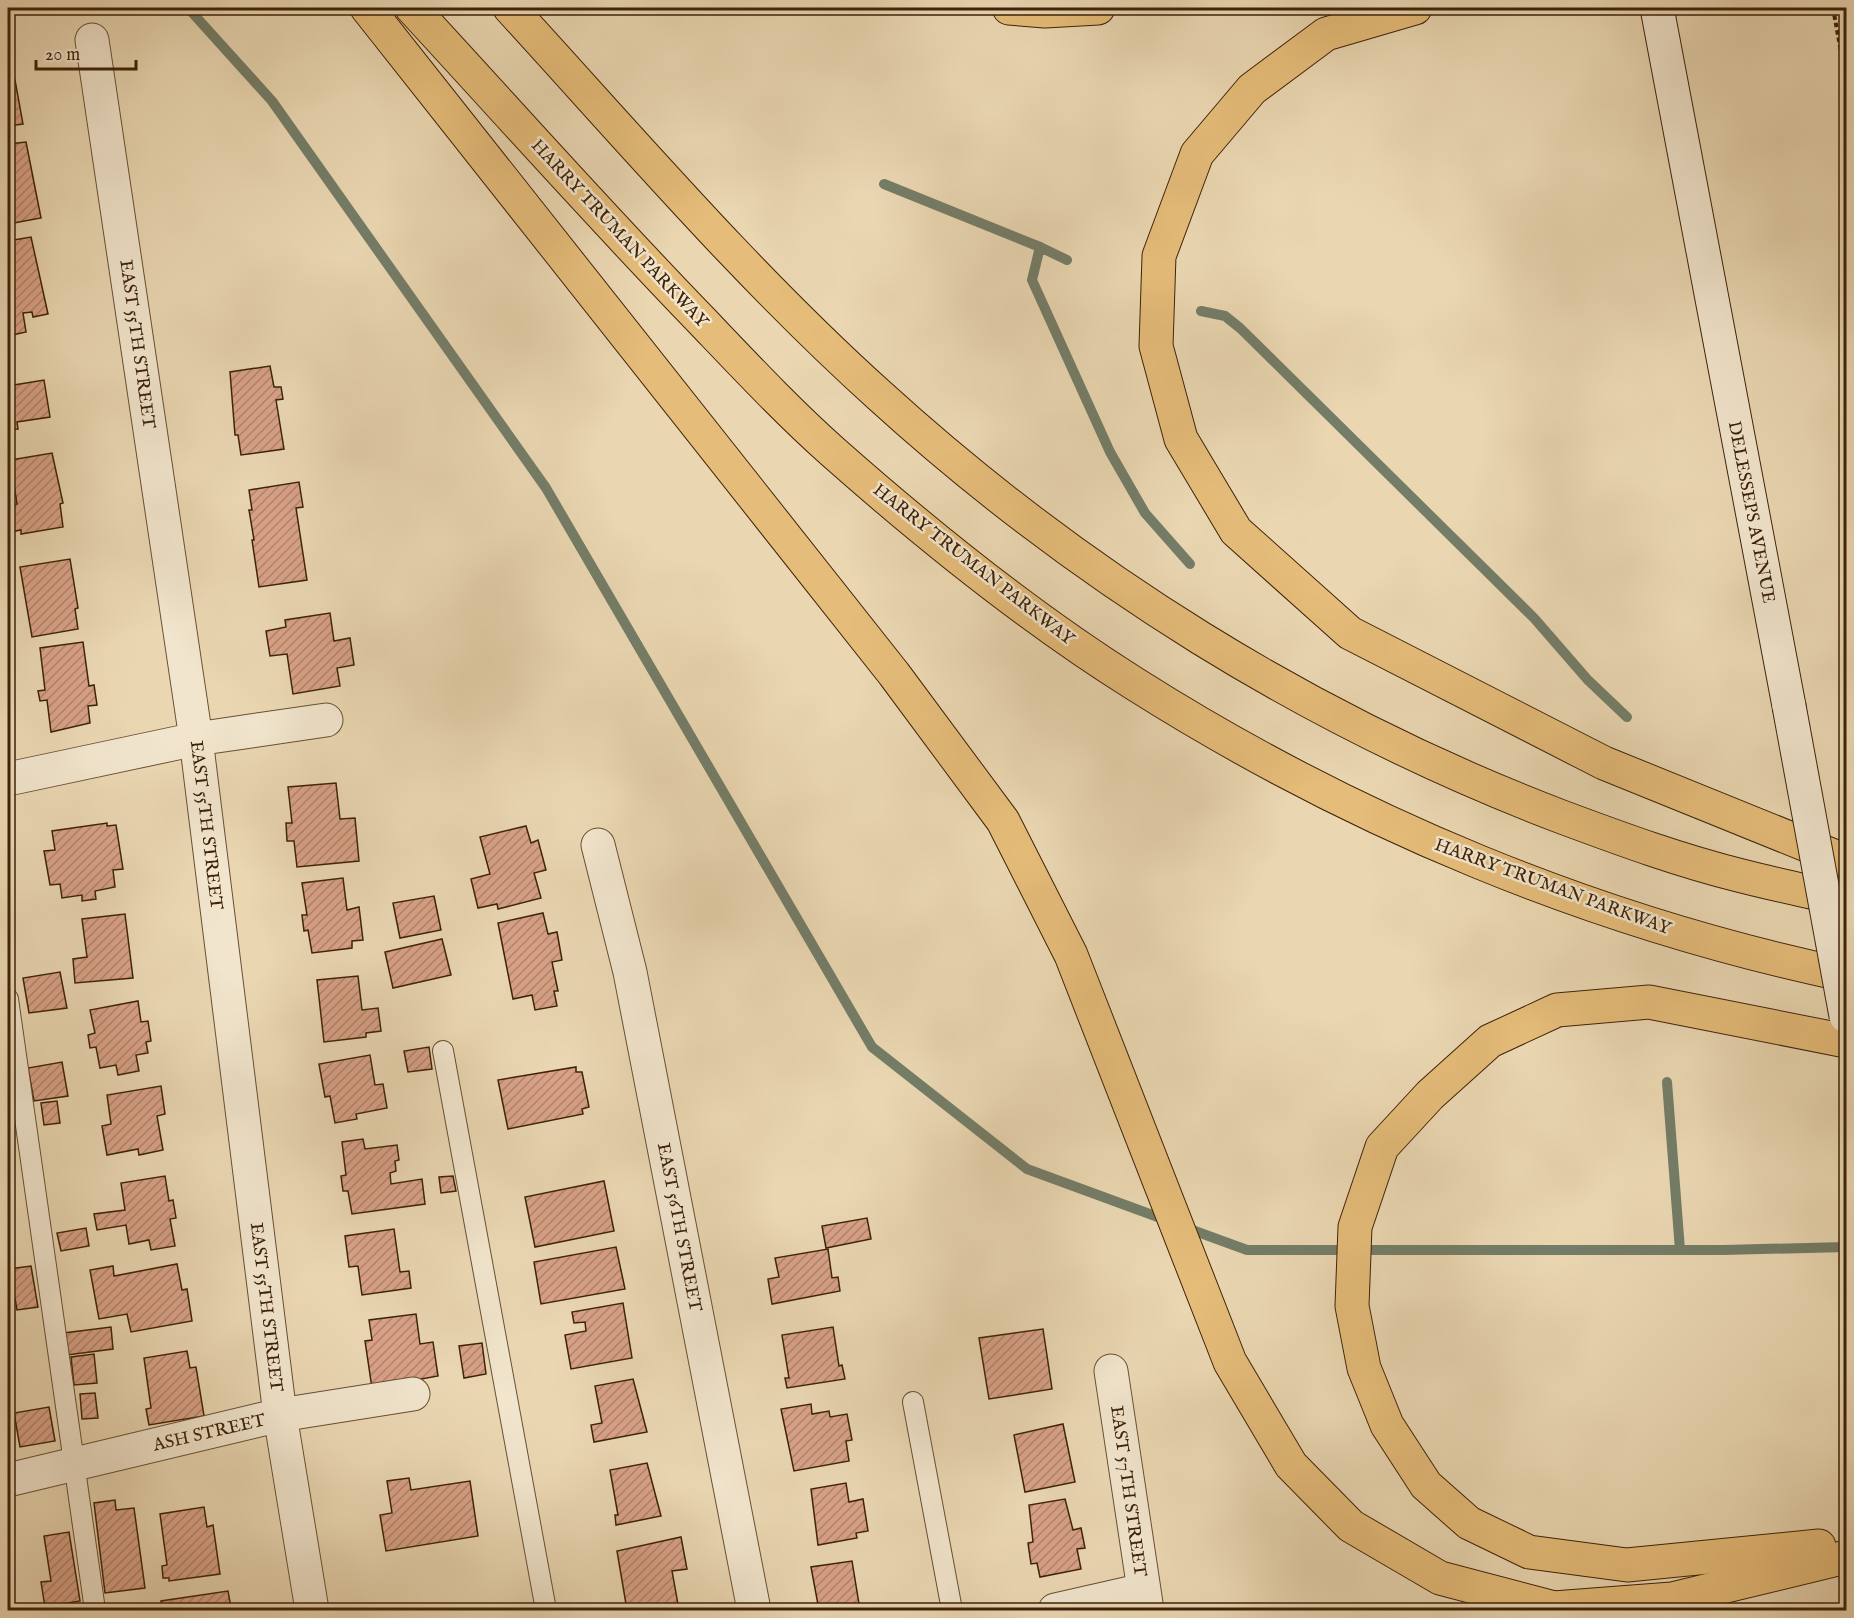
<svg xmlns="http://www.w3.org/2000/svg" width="1854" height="1618" font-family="'IM FELL English',serif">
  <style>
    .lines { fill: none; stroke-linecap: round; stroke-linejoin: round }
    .stream { stroke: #747d68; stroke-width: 10 }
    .building { fill: url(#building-hatch); stroke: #3d2209; stroke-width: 1.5 }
    .lane-casing { stroke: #684f33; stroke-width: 22 }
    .street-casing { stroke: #684f33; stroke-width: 35 }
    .secondary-casing { stroke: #3d2209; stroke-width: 35 }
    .highway-casing { stroke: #3d2209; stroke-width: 35 }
    .path { stroke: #3d2209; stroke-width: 4; stroke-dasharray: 4.5 3; stroke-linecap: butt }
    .lane { stroke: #f1e5cd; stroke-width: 20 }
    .street { stroke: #f1e5cd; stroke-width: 33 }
    .secondary { stroke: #f1e5cd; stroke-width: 33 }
    .highway { stroke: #e5bc79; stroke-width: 33 }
    .secondary-bridge-casing { stroke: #3d2209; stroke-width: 35; stroke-linecap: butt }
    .secondary-bridge { stroke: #f1e5cd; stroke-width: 33 }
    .labels { text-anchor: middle; stroke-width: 5; stroke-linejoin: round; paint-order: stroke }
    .street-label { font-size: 18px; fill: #3d2209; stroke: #f1e5cd }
  </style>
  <defs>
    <pattern id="building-hatch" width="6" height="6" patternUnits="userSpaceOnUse" patternTransform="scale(1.5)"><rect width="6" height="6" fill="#d9a287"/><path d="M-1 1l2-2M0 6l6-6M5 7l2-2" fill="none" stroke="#b1846d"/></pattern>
  </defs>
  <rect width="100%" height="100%" fill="#ead7b2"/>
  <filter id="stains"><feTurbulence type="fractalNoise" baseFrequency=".00333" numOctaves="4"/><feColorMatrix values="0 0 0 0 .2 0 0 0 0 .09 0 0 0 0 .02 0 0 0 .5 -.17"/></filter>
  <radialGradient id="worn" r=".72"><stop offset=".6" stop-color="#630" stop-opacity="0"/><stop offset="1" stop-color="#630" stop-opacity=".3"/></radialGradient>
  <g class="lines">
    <!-- stream -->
    <g class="stream">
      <polyline points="188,8 272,101 546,488 872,1047 1027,1169 1166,1220"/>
      <polyline points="884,184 1040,247"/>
      <polyline points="1067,260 1040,247 1032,280 1110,452 1145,513 1190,564"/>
      <polyline points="1201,311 1225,316 1240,328 1534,618 1587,679 1627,717"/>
      <polyline points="1667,1082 1680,1250"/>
      <polyline points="1184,1227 1247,1250 1724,1250 1846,1247"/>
    </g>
  </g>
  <!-- building -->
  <g class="building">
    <polygon points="8,67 10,81 15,80 23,124 8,126"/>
    <polygon points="26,142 41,218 8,224 8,144"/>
    <polygon points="31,237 48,314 33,317 32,312 23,313 26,332 8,336 8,241"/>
    <polygon points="270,366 274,387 281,387 283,399 276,400 284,449 241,455 238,435 235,435 230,372"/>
    <polygon points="44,380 50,417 17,422 18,429 8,430 8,386"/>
    <polygon points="52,453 63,503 60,504 63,527 21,534 21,530 10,532 8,506 17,504 13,478 8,479 11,460"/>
    <polygon points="299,482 303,507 296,508 307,580 259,587 252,540 254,540 249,510 252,510 249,490"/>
    <polygon points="70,559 78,608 75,609 78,629 32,637 20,567"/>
    <polygon points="330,613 334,641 350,638 354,665 337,668 340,686 293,694 287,654 270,656 266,631 286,627 285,620"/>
    <polygon points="83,642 89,686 94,685 97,705 88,706 90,723 51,732 47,700 40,701 38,691 45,690 40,648"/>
    <polygon points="336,783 340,819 355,818 359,861 297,867 294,841 287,841 286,823 292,823 288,787"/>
    <polygon points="107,823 107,826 116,825 123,869 113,870 115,887 95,891 96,899 82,901 82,895 62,898 60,884 50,885 44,851 55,850 52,831"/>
    <polygon points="526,826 531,843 538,840 546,870 534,873 541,898 498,909 497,904 478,908 471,879 490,874 480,837"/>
    <polygon points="343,878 347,910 359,907 363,940 352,941 352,948 312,953 308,930 304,931 302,915 307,915 302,883"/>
    <polygon points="434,896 441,930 400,938 393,903"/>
    <polygon points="543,913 548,934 557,932 562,960 552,962 558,991 554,991 557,1006 535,1010 532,995 513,999 498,923"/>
    <polygon points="125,914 133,978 75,983 73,959 87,957 82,919"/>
    <polygon points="442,939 451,975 393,988 385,952"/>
    <polygon points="60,972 67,1008 29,1013 23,978"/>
    <polygon points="358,976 362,1010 378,1008 381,1031 366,1033 366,1037 324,1042 317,980"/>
    <polygon points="138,1001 141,1022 148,1021 151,1041 146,1042 148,1053 136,1055 139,1071 118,1075 116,1065 100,1068 96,1047 90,1048 88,1035 95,1033 90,1010"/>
    <polygon points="429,1047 432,1069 408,1072 404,1051"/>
    <polygon points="370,1055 375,1085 383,1084 387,1108 356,1114 357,1119 335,1123 330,1096 325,1097 319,1064"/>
    <polygon points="62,1062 68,1096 34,1101 28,1068"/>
    <polygon points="576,1067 576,1072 582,1072 589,1107 582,1109 583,1114 508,1129 498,1080"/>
    <polygon points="161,1086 165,1114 157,1116 163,1150 139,1155 138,1149 107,1155 102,1126 111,1124 107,1095"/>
    <polygon points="57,1101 60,1123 44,1125 41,1103"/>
    <polygon points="363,1139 365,1149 397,1145 399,1160 395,1161 396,1171 390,1173 391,1184 422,1179 425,1204 352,1214 348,1191 343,1191 341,1176 346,1175 342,1142"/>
    <polygon points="165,1176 169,1201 173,1200 176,1218 170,1219 175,1246 151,1250 149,1240 129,1244 126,1225 97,1230 94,1214 125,1210 121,1183"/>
    <polygon points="453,1176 456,1191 441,1193 439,1177"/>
    <polygon points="604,1181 614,1231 535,1247 525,1197"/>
    <polygon points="867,1218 871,1239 826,1248 822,1226"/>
    <polygon points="86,1228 89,1246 61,1251 57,1233"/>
    <polygon points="394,1229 400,1272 409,1271 411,1288 362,1295 358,1266 349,1267 345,1236"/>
    <polygon points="616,1247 625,1289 541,1304 534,1262"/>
    <polygon points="828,1249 832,1278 838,1277 840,1291 772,1304 768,1279 779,1277 775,1258"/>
    <polygon points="177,1264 182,1290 187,1289 192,1321 131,1332 127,1314 99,1319 90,1270 113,1266 114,1276"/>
    <polygon points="31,1266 38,1307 17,1310 15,1298 8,1299 8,1279 11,1278 9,1269"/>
    <polygon points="623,1303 632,1358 571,1369 565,1335 586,1331 585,1322 574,1323 572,1312"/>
    <polygon points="416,1314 420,1344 433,1342 438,1376 372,1388 365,1341 372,1340 369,1320"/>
    <polygon points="111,1327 113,1349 67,1355 64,1333"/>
    <polygon points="833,1327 839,1366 842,1365 845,1379 787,1388 785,1378 789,1378 782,1335"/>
    <polygon points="1043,1329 1052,1389 989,1399 979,1338"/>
    <polygon points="482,1343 486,1374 464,1378 459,1346"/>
    <polygon points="187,1351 190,1368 196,1367 204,1416 149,1425 146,1409 151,1408 144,1358"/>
    <polygon points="94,1354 97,1383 74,1385 71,1357"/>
    <polygon points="633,1379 647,1432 594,1442 591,1425 602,1423 595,1386"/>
    <polygon points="95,1393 98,1418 82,1419 80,1394"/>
    <polygon points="811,1404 812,1414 829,1411 830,1417 847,1414 852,1440 846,1441 849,1461 794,1471 781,1409"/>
    <polygon points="49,1407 55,1441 20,1447 14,1413"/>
    <polygon points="1063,1424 1075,1482 1025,1492 1014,1435"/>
    <polygon points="647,1463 661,1516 616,1525 615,1515 618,1515 610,1470"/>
    <polygon points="409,1478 411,1490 470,1481 478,1536 386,1551 380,1515 392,1513 387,1481"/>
    <polygon points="846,1483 849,1502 863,1499 868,1531 856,1533 857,1538 818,1545 811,1489"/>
    <polygon points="1065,1499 1073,1530 1081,1528 1085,1548 1077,1549 1081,1569 1040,1577 1037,1563 1031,1564 1028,1543 1033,1542 1029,1505"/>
    <polygon points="115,1500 116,1510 134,1508 145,1588 105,1593 94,1503"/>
    <polygon points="204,1507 207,1527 213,1525 220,1574 169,1581 169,1578 163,1578 162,1566 167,1565 160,1514"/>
    <polygon points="69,1532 80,1601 45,1607 41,1582 51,1581 44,1536"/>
    <polygon points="681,1537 687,1569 672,1571 679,1610 627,1610 617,1551"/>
    <polygon points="852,1561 860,1610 819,1610 811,1567"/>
    <polygon points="8,1570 14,1608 8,1609"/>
    <polygon points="228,1591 231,1608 239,1607 240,1610 162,1610 161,1601"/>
  </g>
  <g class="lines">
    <defs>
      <g id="lane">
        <polyline points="8,999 95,1610"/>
        <polyline points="443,1051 546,1610"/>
        <polyline points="913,1402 952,1610"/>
      </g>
      <g id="street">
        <polyline points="92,40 196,739 280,1415 312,1610"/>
        <polyline points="8,779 196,739 326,720"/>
        <polyline points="598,845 630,972 754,1610"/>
        <polyline points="1111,1371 1147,1610"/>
        <polyline points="8,1480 280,1415 413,1394"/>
        <polyline points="1055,1610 1143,1590"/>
      </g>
      <polyline id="secondary" points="1657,8 1789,706"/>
      <g id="highway">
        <polyline points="367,8 894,674 1003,821 1071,955 1230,1362 1291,1465 1351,1526 1440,1578 1554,1608 1672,1599 1846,1557"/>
        <path d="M412 8C508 112 602 218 701 320 744 365 787 411 833 452 928 536 1028 617 1135 684 1353 822 1594 922 1846 975"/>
        <path d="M510 8C630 139 747 276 879 395 1079 577 1310 721 1562 817 1621 839 1681 861 1742 876 1777 885 1812 892 1846 900"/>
        <polyline points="1009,8 1045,11 1098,8"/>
        <polyline points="1415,8 1326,34 1252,89 1197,154 1159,256 1156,346 1181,439 1236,531 1350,633 1604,763 1846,861"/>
        <polyline points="1819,1546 1627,1565 1529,1552 1469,1523 1426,1485 1387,1425 1364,1368 1352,1306 1355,1227 1382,1147 1430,1095 1490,1041 1557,1010 1649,1002 1846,1041"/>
      </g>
    </defs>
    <!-- lane casing -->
    <use href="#lane" class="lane-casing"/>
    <!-- street casing -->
    <use href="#street" class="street-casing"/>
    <!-- secondary casing -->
    <use href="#secondary" class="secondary-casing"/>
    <!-- highway casing -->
    <use href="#highway" class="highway-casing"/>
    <!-- path -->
    <polyline class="path" points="1833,8 1846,79"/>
    <!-- lane -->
    <use href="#lane" class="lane"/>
    <!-- street -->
    <use href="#street" class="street"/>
    <!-- secondary -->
    <use href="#secondary" class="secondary"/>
    <!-- highway -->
    <use href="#highway" class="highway"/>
    <defs>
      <polyline id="secondary-bridge" points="1789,706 1846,1016"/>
    </defs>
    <!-- secondary-bridge casing -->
    <use href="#secondary-bridge" class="secondary-bridge-casing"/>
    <!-- secondary-bridge -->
    <use href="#secondary-bridge" class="secondary-bridge"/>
  </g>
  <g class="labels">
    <!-- street labels -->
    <g class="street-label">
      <text transform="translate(620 233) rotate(47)" y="6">HARRY TRUMAN PARKWAY</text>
      <text transform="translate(138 344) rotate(82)" y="6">EAST 55TH STREET</text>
      <text transform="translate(1752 512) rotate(79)" y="6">DELESSEPS AVENUE</text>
      <text transform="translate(974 564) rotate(38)" y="6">HARRY TRUMAN PARKWAY</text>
      <text transform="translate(207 825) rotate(83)" y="6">EAST 55TH STREET</text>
      <text transform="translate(1553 886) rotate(20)" y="6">HARRY TRUMAN PARKWAY</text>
      <text transform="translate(680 1227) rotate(79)" y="6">EAST 56TH STREET</text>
      <text transform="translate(267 1307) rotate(83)" y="6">EAST 55TH STREET</text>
      <text transform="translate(209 1432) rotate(-13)" y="6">ASH STREET</text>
      <text transform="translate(1129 1491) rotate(82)" y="6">EAST 57TH STREET</text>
    </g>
  </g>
  <!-- margin -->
  <rect width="1854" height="1618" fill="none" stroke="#ead7b2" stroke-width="30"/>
  <rect x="9" y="9" width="1836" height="1600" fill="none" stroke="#3d2209" stroke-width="3"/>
  <rect x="15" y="15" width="1824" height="1588" fill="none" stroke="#3d2209" stroke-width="1.5"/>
  <!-- scale -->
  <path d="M36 60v9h100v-9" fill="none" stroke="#3d2209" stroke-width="3"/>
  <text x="45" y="60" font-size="18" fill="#3d2209" stroke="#f1e5cd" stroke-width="4.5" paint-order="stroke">20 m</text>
  <rect width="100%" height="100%" filter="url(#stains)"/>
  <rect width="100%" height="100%" fill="url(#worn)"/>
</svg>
